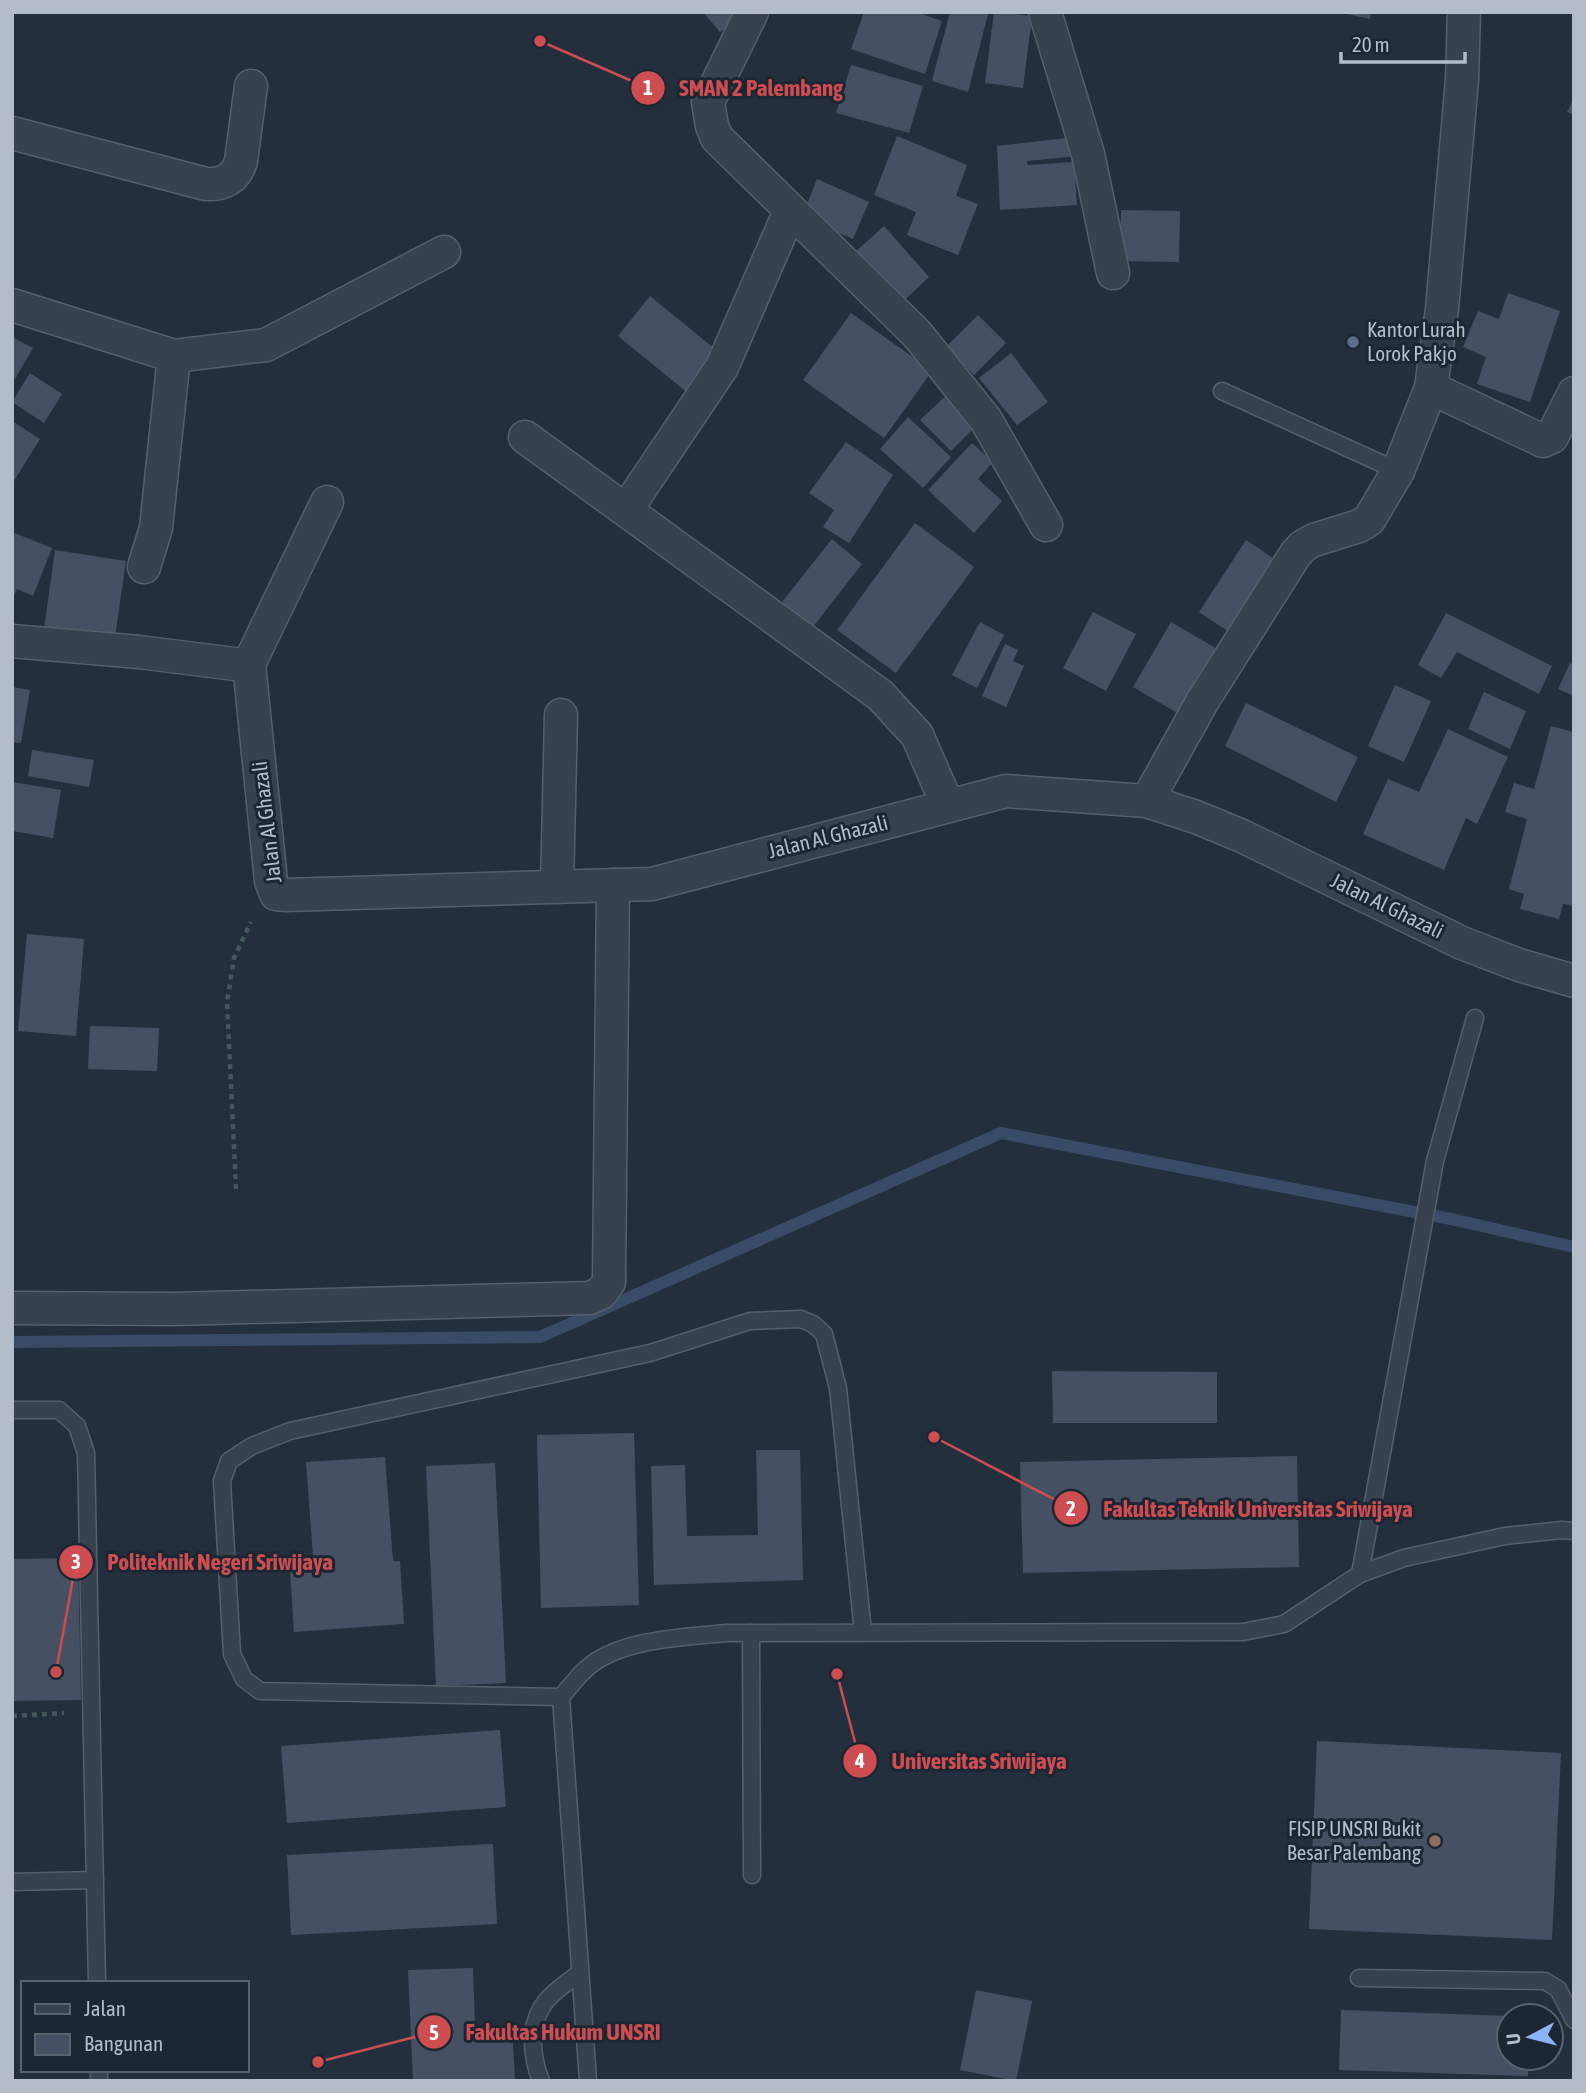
<svg xmlns="http://www.w3.org/2000/svg" width="1586" height="2093" font-family="'Asap Condensed',sans-serif">
  <style>
    .lines { fill: none; stroke-linecap: round; stroke-linejoin: round }
    .stream { stroke: #394c67; stroke-width: 12 }
    .building { fill: #455162 }
    .lane-casing { stroke: #565f6c; stroke-width: 19 }
    .street-casing { stroke: #565f6c; stroke-width: 35 }
    .path { stroke: #44595c; stroke-width: 4.5; stroke-dasharray: 5 5; stroke-linecap: butt }
    .lane { stroke: #38414e; stroke-width: 16 }
    .street { stroke: #38414e; stroke-width: 32 }
    .service-dot { fill: #5c6f8a; stroke: #1d2633; stroke-width: 2.5 }
    .education-dot { fill: #8d6e63; stroke: #1d2633; stroke-width: 2.5 }
    .labels { text-anchor: middle; stroke-width: 6; stroke-linejoin: round; paint-order: stroke }
    .poi-label { font-size: 21px; fill: #b4bcc9; stroke: #1d2633; text-anchor: start }
    .street-label { font-size: 21px; fill: #b4bcc9; stroke: #1d2633 }
    .leader { fill: none; stroke: #ce4d50; stroke-width: 2.5 }
    .callout-dot { fill: #ce4d50; stroke: #1d2633; stroke-width: 2.5 }
    .mark-label { font-size: 21px; text-anchor: middle; font-weight: bold; fill: #fff }
    .callout-label { font-size: 23px; text-anchor: middle; font-weight: bold; fill: #ce4d50; stroke: #1d2633; stroke-width: 6; stroke-linejoin: round; paint-order: stroke }
  </style>
  <rect width="100%" height="100%" fill="#242f3e"/>
  <g class="lines">
    <!-- stream -->
    <polyline class="stream" points="12,1342 540,1337 1001,1133 1451,1219 1574,1247"/>
  </g>
  <!-- building -->
  <g class="building">
    <polygon points="703,12 740,12 743,16 720,32"/>
    <polygon points="864,12 916,12 942,21 925,74 851,49"/>
    <polygon points="950,12 988,14 968,92 932,81"/>
    <polygon points="994,12 1032,16 1023,88 985,83"/>
    <polygon points="1337,12 1371,12 1370,19"/>
    <polygon points="851,65 923,86 909,133 836,113"/>
    <polygon points="1574,98 1574,115 1567,112"/>
    <polygon points="897,136 967,165 956,196 978,204 958,255 907,235 916,212 874,195"/>
    <polygon points="1076,137 1078,156 1027,161 1028,165 1074,162 1077,205 1000,210 997,146"/>
    <polygon points="817,179 869,202 853,239 802,217"/>
    <polygon points="1121,210 1180,211 1179,262 1120,261"/>
    <polygon points="884,226 929,277 899,305 853,254"/>
    <polygon points="1508,293 1560,311 1530,402 1477,384 1486,357 1463,347 1478,311 1499,319"/>
    <polygon points="650,296 721,354 689,394 618,336"/>
    <polygon points="851,313 932,371 884,438 803,380"/>
    <polygon points="978,315 1006,343 974,375 946,347"/>
    <polygon points="12,337 33,348 12,384"/>
    <polygon points="1011,353 1048,402 1017,425 979,378"/>
    <polygon points="30,373 62,394 44,423 12,402"/>
    <polygon points="951,391 981,421 951,451 920,420"/>
    <polygon points="908,417 951,457 923,488 880,449"/>
    <polygon points="12,421 40,439 12,484"/>
    <polygon points="846,442 893,475 849,543 823,527 834,510 809,493"/>
    <polygon points="972,443 993,462 978,479 1002,501 974,533 928,490"/>
    <polygon points="915,523 974,567 896,673 837,630"/>
    <polygon points="12,532 52,548 33,596 17,589 12,600"/>
    <polygon points="832,539 862,564 809,632 778,607"/>
    <polygon points="1246,540 1279,562 1232,634 1199,612"/>
    <polygon points="55,550 126,561 115,637 66,630 65,639 43,636"/>
    <polygon points="1093,612 1136,634 1106,691 1063,668"/>
    <polygon points="1446,613 1552,666 1539,694 1457,652 1441,678 1418,665"/>
    <polygon points="980,622 1004,635 977,688 952,675"/>
    <polygon points="1171,622 1219,650 1181,715 1133,687"/>
    <polygon points="1005,644 1018,650 1013,661 1024,666 1006,707 982,696"/>
    <polygon points="1570,663 1574,665 1574,696 1558,689"/>
    <polygon points="1395,685 1431,701 1404,762 1368,746"/>
    <polygon points="12,687 30,690 21,743 12,742"/>
    <polygon points="1484,692 1526,711 1510,749 1468,729"/>
    <polygon points="1246,703 1358,757 1336,802 1225,746"/>
    <polygon points="1551,726 1574,732 1574,906 1563,904 1559,919 1520,909 1524,894 1509,889 1527,819 1505,812 1514,783 1534,789"/>
    <polygon points="1448,729 1508,757 1477,824 1466,818 1444,870 1363,834 1388,779 1419,792"/>
    <polygon points="32,750 94,760 89,787 28,776"/>
    <polygon points="12,782 61,790 53,838 12,831"/>
    <polygon points="27,934 84,939 76,1036 18,1031"/>
    <polygon points="90,1026 159,1028 157,1071 88,1069"/>
    <polygon points="1052,1371 1217,1372 1217,1423 1053,1423"/>
    <polygon points="634,1433 639,1605 541,1608 537,1435"/>
    <polygon points="756,1450 800,1450 803,1580 654,1585 651,1466 685,1465 687,1536 758,1535"/>
    <polygon points="1297,1456 1299,1567 1023,1573 1020,1462"/>
    <polygon points="385,1457 393,1561 400,1561 404,1624 294,1632 290,1571 314,1569 306,1462"/>
    <polygon points="495,1463 506,1683 436,1686 426,1466"/>
    <polygon points="78,1558 81,1700 12,1701 12,1559"/>
    <polygon points="500,1730 506,1807 287,1823 281,1746"/>
    <polygon points="1317,1741 1561,1753 1552,1940 1309,1929"/>
    <polygon points="493,1844 497,1924 291,1935 287,1855"/>
    <polygon points="473,1968 475,2026 512,2025 515,2081 413,2081 408,1970"/>
    <polygon points="976,1990 1032,2001 1016,2081 960,2070"/>
    <polygon points="1341,2010 1509,2016 1509,2058 1529,2058 1528,2076 1339,2070"/>
  </g>
  <g class="lines">
    <defs>
      <g id="lane">
        <polyline points="1222,391 1398,471"/>
        <polyline points="12,1410 59,1410 77,1426 86,1453 97,1983"/>
        <polyline points="1360,1574 1435,1161 1475,1018"/>
        <polyline points="751,1633 752,1875"/>
        <polyline points="561,1697 260,1691 244,1679 232,1654 222,1481 229,1461 252,1446 290,1431 650,1353 750,1321 801,1319 813,1324 824,1334 838,1388 863,1632"/>
        <polyline points="12,1882 95,1880"/>
        <polyline points="1359,1978 1545,1981 1558,1989 1574,2020"/>
        <polyline points="99,2070 99,2081"/>
        <path d="M541 2081C531 2056 528 2024 546 2001 555 1990 570 1981 580 1972"/>
        <path d="M588 2081 561 1697C569 1688 577 1677 586 1669 618 1639 685 1637 727 1633L1243 1632 1284 1624 1360 1574 1404 1558 1505 1536 1562 1530 1574 1531"/>
      </g>
      <g id="street">
        <polyline points="752,12 708,102 712,126 717,138 917,334 986,420 1046,525"/>
        <polyline points="1045,12 1088,154 1113,273"/>
        <path d="M12 133 206 184C224 185 236 178 241 161L251 86"/>
        <polyline points="12,305 174,356 266,345 444,252"/>
        <polyline points="1431,388 1543,441 1552,437 1574,393"/>
        <polyline points="525,437 880,695 917,735 948,806"/>
        <polyline points="626,510 722,367 790,211"/>
        <polyline points="144,567 156,528 174,356"/>
        <polyline points="12,641 139,652 235,664 249,664"/>
        <polyline points="249,664 271,881 276,894 286,895 652,884 1006,791 1147,801 1196,817 1242,836 1462,943 1519,965 1574,981"/>
        <polyline points="249,664 327,502"/>
        <polyline points="1147,801 1202,702 1295,555 1303,546 1314,540 1359,526 1369,520 1398,471 1431,388 1442,309 1462,80 1464,12"/>
        <polyline points="557,887 561,715"/>
        <polyline points="12,1308 175,1309 590,1298 601,1293 609,1282 613,885"/>
      </g>
    </defs>
    <!-- lane casing -->
    <use href="#lane" class="lane-casing"/>
    <!-- street casing -->
    <use href="#street" class="street-casing"/>
    <!-- path -->
    <g class="path">
      <polyline points="236,1189 227,1002 234,958 251,922"/>
      <polyline points="12,1716 64,1713"/>
    </g>
    <!-- lane -->
    <use href="#lane" class="lane"/>
    <!-- street -->
    <use href="#street" class="street"/>
  </g>
  <!-- markers -->
  <circle class="service-dot" cx="1353" cy="342" r="7"/>
  <circle class="education-dot" cx="1435" cy="1841" r="7"/>
  <g class="labels">
    <!-- poi labels -->
    <g class="poi-label">
      <text x="1367" y="337">Kantor Lurah<tspan x="1367" dy="24">Lorok Pakjo</tspan></text>
      <text x="1421" y="1836" text-anchor="end">FISIP UNSRI Bukit<tspan x="1421" dy="24">Besar Palembang</tspan></text>
    </g>
    <!-- street labels -->
    <g class="street-label">
      <text transform="translate(267 822) rotate(-97)" y="7">Jalan Al Ghazali</text>
      <text transform="translate(828 837) rotate(-14)" y="7">Jalan Al Ghazali</text>
      <text transform="translate(1387 906) rotate(26)" y="7">Jalan Al Ghazali</text>
    </g>
  </g>
  <!-- callouts -->
  <path class="leader" d="M540 41L648 88M934 1437L1071 1508M56 1672L76 1562M837 1674L860 1761M318 2062L434 2032"/>
  <g class="callout-dot">
    <circle cx="540" cy="41" r="7"/>
    <circle cx="934" cy="1437" r="7"/>
    <circle cx="56" cy="1672" r="7"/>
    <circle cx="837" cy="1674" r="7"/>
    <circle cx="318" cy="2062" r="7"/>
    <circle cx="648" cy="88" r="18"/>
    <circle cx="1071" cy="1508" r="18"/>
    <circle cx="76" cy="1562" r="18"/>
    <circle cx="860" cy="1761" r="18"/>
    <circle cx="434" cy="2032" r="18"/>
  </g>
  <g class="mark-label">
    <text x="648" y="95">1</text>
    <text x="1071" y="1516">2</text>
    <text x="76" y="1569">3</text>
    <text x="860" y="1768">4</text>
    <text x="434" y="2040">5</text>
  </g>
  <g class="callout-label">
    <text x="761" y="96">SMAN 2 Palembang</text>
    <text x="1258" y="1517">Fakultas Teknik Universitas Sriwijaya</text>
    <text x="220" y="1570">Politeknik Negeri Sriwijaya</text>
    <text x="979" y="1769">Universitas Sriwijaya</text>
    <text x="563" y="2040">Fakultas Hukum UNSRI</text>
  </g>
  <!-- border -->
  <rect width="1586" height="2093" fill="none" stroke="#b4bcc9" stroke-width="28"/>
  <!-- legend -->
  <rect x="21" y="1981" width="228" height="91" fill="#1d2633" stroke="#59626f" stroke-width="2"/>
  <rect x="35" y="2004" width="35" height="10" fill="#38414e" stroke="#59626f" stroke-width="2"/>
  <text x="84" y="2016" font-size="21" fill="#b4bcc9">Jalan</text>
  <rect x="35" y="2034" width="35" height="21" fill="#455162" stroke="#59626f" stroke-width="2"/>
  <text x="84" y="2051" font-size="21" fill="#b4bcc9">Bangunan</text>
  <!-- north arrow -->
  <g transform="translate(1530 2037) rotate(263)"><circle r="33" fill="#1d2633" stroke="#59626f" stroke-width="2"/>
  <path d="M0-5L12 26L0 18L-12 26Z" fill="#8ab4f8"/>
  <text y="-10" font-size="19" font-weight="bold" text-anchor="middle" fill="#b4bcc9">U</text>
  </g>
  <!-- scale -->
  <path d="M1341 52v10h124v-10" fill="none" stroke="#b4bcc9" stroke-width="3.5"/>
  <text x="1352" y="52" font-size="21" fill="#b4bcc9" stroke="#1d2633" stroke-width="5" paint-order="stroke">20 m</text>
</svg>
